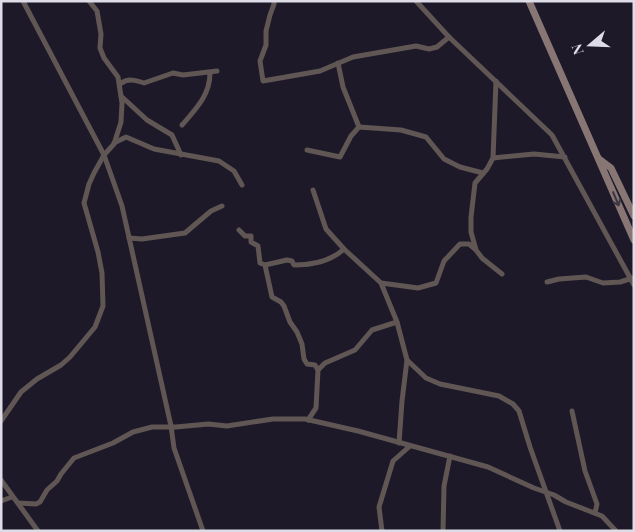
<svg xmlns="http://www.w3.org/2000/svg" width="635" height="532" font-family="'Playfair Display',serif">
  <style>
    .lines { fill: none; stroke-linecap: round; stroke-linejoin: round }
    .minor { stroke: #605654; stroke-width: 5 }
    .secondary { stroke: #877674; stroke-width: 7 }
    .oneway { stroke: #3d3540 }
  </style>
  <rect width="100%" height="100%" fill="#1d1929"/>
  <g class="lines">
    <!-- minor -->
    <g class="minor">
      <polyline points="23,1 104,155 122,206 171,426 174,448 203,531"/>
      <polyline points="274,1 274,4 270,15 266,31 266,45 260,61 263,81 320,71 353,57 416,46 429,49 437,47 449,37"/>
      <polyline points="416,1 449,37 552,135 634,285"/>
      <polyline points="338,63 343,87 359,127"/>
      <polyline points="496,81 493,158 487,169 475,183 471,217 471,232 476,250 482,258 502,274"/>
      <path d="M120 84C128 78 135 80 144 83L173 73 183 75 217 71"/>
      <polyline points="121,96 147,120 172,135 181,155"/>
      <path d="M182 125C196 109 210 95 210 73"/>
      <polyline points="114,143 126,137 154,149 219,161 234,171 242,185"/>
      <polyline points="307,150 340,157 351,136 359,127 401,130 426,137 444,159 460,167 483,173"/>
      <polyline points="493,158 534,154 565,157"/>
      <polyline points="313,190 326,229 344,249 381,283 397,322 407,360 426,378 440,384 499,396 513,404 519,411 530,447 560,531"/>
      <polyline points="239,230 245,236 251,236 251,242 258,246 260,263 265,265 272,297 281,302 284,306 290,322 297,332 302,344 304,359 307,364 315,365 318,370"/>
      <polyline points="129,238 142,239 185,233 211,211 222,206"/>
      <path d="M265 265 287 260 292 261 294 265C311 265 331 261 344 249"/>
      <polyline points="547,282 559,279 586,277 603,283 620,282 633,278"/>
      <polyline points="381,283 418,288 436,283 444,261 460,244 469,244 475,249"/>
      <polyline points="572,411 585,471 597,504 595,513"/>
      <polyline points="308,420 316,408 318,370 325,363 355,350 372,330 397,322"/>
      <polyline points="1,421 21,392 37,379 61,365 70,357 95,327 103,306 102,273 98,252 84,203 89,184 94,173 104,155 114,144 121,122 122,103 118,77 104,58 100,48 101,34 97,11 89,1"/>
      <polyline points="399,443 402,401 407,360"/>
      <polyline points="1,480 38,531"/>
      <polyline points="1,501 12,497"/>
      <polyline points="18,503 36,504 40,502 47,490 57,481 61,474 74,458 113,443 133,432 152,427 176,427 208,424 227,426 273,419 305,419 358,431 488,467 534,488 554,495 566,502 602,516 616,531"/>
      <polyline points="382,531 379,507 393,461 410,446"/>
      <polyline points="443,531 444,486 450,456"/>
    </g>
    <!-- secondary -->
    <g class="secondary">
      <polyline points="529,1 634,240"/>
      <polyline points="599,159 611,168 634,216"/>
    </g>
  </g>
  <!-- one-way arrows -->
  <defs><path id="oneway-shaft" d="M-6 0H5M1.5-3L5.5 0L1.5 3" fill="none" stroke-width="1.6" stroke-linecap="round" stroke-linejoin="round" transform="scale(1.25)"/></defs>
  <use class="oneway" href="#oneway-shaft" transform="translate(616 199) rotate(67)"/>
  <!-- border -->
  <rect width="635" height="532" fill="none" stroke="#dddce7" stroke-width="5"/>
  <!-- north arrow -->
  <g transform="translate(590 45) rotate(251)" stroke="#1d1929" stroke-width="4" paint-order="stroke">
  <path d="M0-4L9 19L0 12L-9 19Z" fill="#dddce7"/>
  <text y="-8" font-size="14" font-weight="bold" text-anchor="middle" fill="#dddce7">N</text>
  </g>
</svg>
